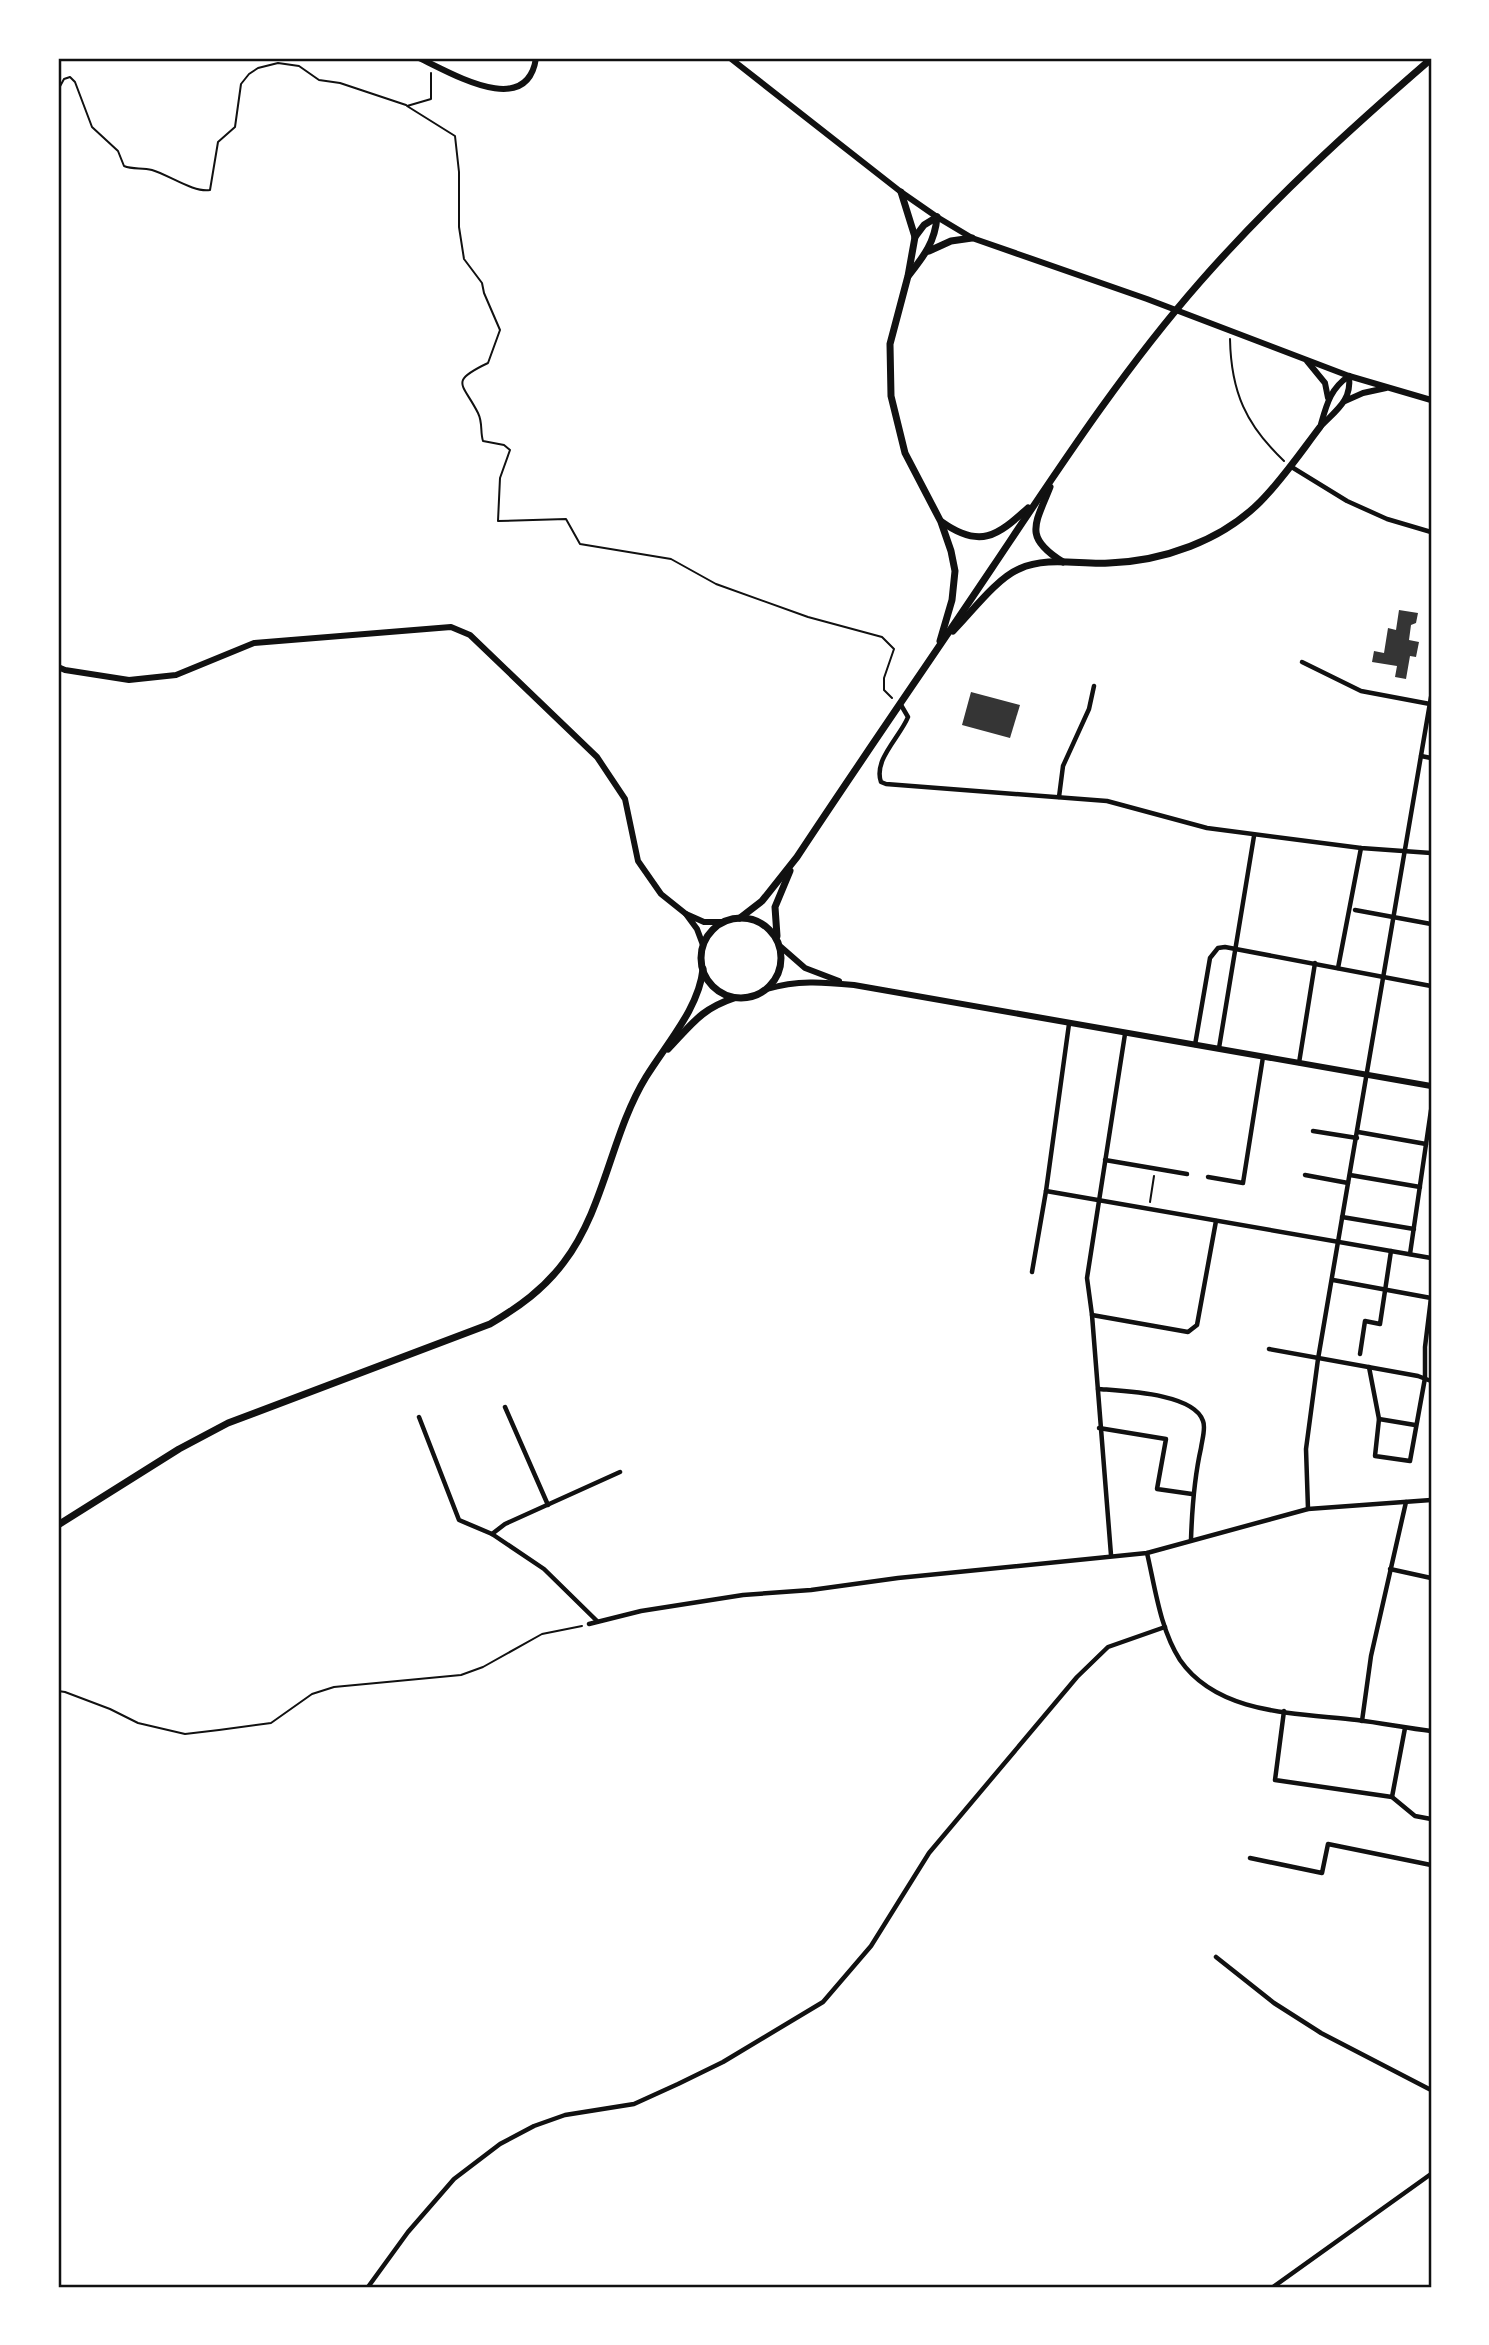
<svg xmlns="http://www.w3.org/2000/svg" width="1489" height="2345" font-family="Cabin,sans-serif">
  <style>
    .building { fill: #353535 }
    .lines { fill: none; stroke-linecap: round; stroke-linejoin: round }
    .path { stroke: #111; stroke-width: 2 }
    .minor { stroke: #111; stroke-width: 4.5 }
    .tertiary { stroke: #111; stroke-width: 6 }
    .primary { stroke: #111; stroke-width: 7 }
    .neatline { fill: none; stroke: #111; stroke-width: 2.5 }
  </style>
  <rect width="100%" height="100%" fill="#fff"/>
  <!-- building -->
  <g class="building">
    <polygon points="1399,610 1418,613 1416,623 1411,625 1409,640 1419,642 1416,657 1410,656 1406,679 1395,677 1397,666 1372,662 1374,651 1384,653 1388,628 1396,630"/>
    <polygon points="971,692 1020,705 1010,738 962,725"/>
  </g>
  <g class="lines">
    <!-- path -->
    <g class="path">
      <path d="M431 73V99L407 106 455 136 459 172V227L464 259 482 283 484 293 500 330 488 363C448 382 463 383 478 413 483 423 480 432 483 441L504 445 510 450 500 478 498 521 566 519 580 544 671 559 716 584 808 617 882 637 894 649 884 678V690L892 698"/>
      <path d="M58 90 64 79 70 77 75 82 92 127 118 151 124 166C133 170 142 167 152 170 169 175 194 193 210 190L218 142 235 127 241 84 249 74 258 68 278 63 299 66 319 80 340 83 406 105"/>
      <path d="M1230 339C1231 392 1246 425 1284 461"/>
      <polyline points="1150,1202 1154,1176"/>
      <polyline points="58,1691 65,1692 110,1709 138,1723 185,1734 219,1730 271,1723 312,1694 334,1687 461,1675 483,1667 542,1634 582,1626"/>
    </g>
    <!-- minor -->
    <g class="minor">
      <polyline points="1290,466 1347,501 1387,519 1431,532"/>
      <polyline points="1302,662 1361,691 1430,704"/>
      <path d="M901 705 908 717C900 737 873 760 881 782L886 784 1107 801 1207 828 1361 848 1431 853"/>
      <polyline points="1421,756 1431,758"/>
      <polyline points="1059,797 1063,766 1089,709 1094,686"/>
      <polyline points="1355,910 1431,924"/>
      <polyline points="1338,968 1361,848"/>
      <polyline points="1195,1045 1210,958 1218,948 1225,947 1431,986"/>
      <polyline points="1219,1048 1254,836"/>
      <polyline points="1299,1063 1315,963"/>
      <polyline points="1313,1131 1357,1138"/>
      <polyline points="1358,1132 1426,1144"/>
      <polyline points="1105,1160 1187,1174"/>
      <polyline points="1305,1175 1348,1183"/>
      <polyline points="1350,1175 1420,1187"/>
      <polyline points="1208,1177 1243,1183 1263,1057"/>
      <polyline points="1046,1191 1431,1258"/>
      <polyline points="1342,1217 1414,1229"/>
      <polyline points="1410,1254 1431,1110"/>
      <polyline points="1032,1272 1046,1191 1069,1024"/>
      <polyline points="1333,1280 1431,1298 1425,1347 1425,1378 1410,1461 1375,1456 1379,1419 1369,1367"/>
      <polyline points="1092,1315 1188,1332 1197,1325 1216,1221"/>
      <polyline points="1269,1349 1418,1376 1431,1381"/>
      <polyline points="1360,1354 1365,1321 1380,1324 1391,1251"/>
      <path d="M1098 1389C1122 1391 1194 1393 1203 1421 1206 1428 1202 1440 1201 1448 1194 1479 1192 1508 1191 1540"/>
      <polyline points="505,1407 548,1505"/>
      <polyline points="419,1417 459,1520 492,1534 544,1569 597,1621"/>
      <polyline points="1379,1419 1415,1425"/>
      <polyline points="1099,1428 1166,1439 1157,1489 1192,1494"/>
      <polyline points="1308,1509 1306,1449 1318,1359 1431,697"/>
      <polyline points="492,1534 505,1524 620,1472"/>
      <path d="M1147 1553C1155 1587 1160 1629 1180 1660 1218 1715 1297 1713 1357 1720 1382 1723 1406 1728 1431 1731"/>
      <polyline points="1111,1555 1092,1315 1087,1278 1125,1034"/>
      <polyline points="1390,1569 1431,1578"/>
      <polyline points="589,1624 641,1611 743,1595 811,1590 898,1578 1147,1553 1308,1509 1431,1500"/>
      <polyline points="1284,1711 1275,1780 1392,1797 1415,1816 1431,1819"/>
      <polyline points="1362,1721 1371,1656 1406,1502"/>
      <polyline points="1392,1797 1405,1728"/>
      <polyline points="1250,1858 1322,1873 1328,1844 1431,1865"/>
      <polyline points="1216,1957 1274,2003 1321,2033 1431,2090"/>
      <polyline points="368,2287 408,2232 454,2179 500,2144 534,2126 565,2115 634,2104 678,2084 723,2062 823,2002 871,1946 929,1853 1077,1677 1108,1647 1165,1627"/>
      <polyline points="1273,2287 1431,2174"/>
    </g>
    <!-- tertiary -->
    <g class="tertiary">
      <path d="M419 58C450 72 527 120 536 58"/>
      <polyline points="730,58 901,192 937,217 972,238 1147,299 1349,376 1431,400"/>
      <polyline points="1307,361 1325,383 1328,398"/>
      <polyline points="1345,401 1363,393 1386,388"/>
      <path d="M1321 424C1327 403 1331 388 1349 376"/>
      <path d="M1320 427C1336 410 1352 401 1349 376"/>
      <polyline points="58,667 65,670 129,680 176,675 254,643 451,627 470,635 597,757 625,799 638,861 661,894 686,914"/>
      <polyline points="703,945 697,929 686,914 704,922 722,922"/>
      <polyline points="781,947 805,968 839,981"/>
      <path d="M767 989C797 980 823 982 854 985L1431 1086"/>
    </g>
    <!-- primary -->
    <g class="primary">
      <polyline points="901,192 915,237 908,276 890,344 891,396 905,453 941,522 951,551 955,571 952,600 940,641"/>
      <polyline points="915,237 924,225 937,217"/>
      <polyline points="929,251 951,241 972,238"/>
      <path d="M909 275C924 256 935 242 937 217"/>
      <path d="M1050 487C1035 525 1023 537 1063 562"/>
      <path d="M942 522C980 549 997 536 1028 508"/>
      <path d="M953 631C971 613 996 579 1019 569 1047 556 1080 565 1109 563 1163 561 1221 541 1260 502 1282 480 1301 452 1320 427"/>
      <circle cx="741" cy="958" r="40"/>
      <path d="M740 918 762 901 797 857C861 760 927 665 992 568 1057 471 1122 371 1200 282 1271 201 1350 129 1431 59"/>
      <polyline points="777,936 775,907 790,871"/>
      <path d="M668 1049C692 1024 701 1009 734 998"/>
      <path d="M58 1525 179 1449 228 1423 490 1324C519 1307 544 1289 564 1262 605 1208 611 1134 646 1077 667 1043 699 1008 703 969"/>
    </g>
  </g>
  <!-- border -->
  <rect width="1489" height="2345" fill="none" stroke="#ffffff" stroke-width="119"/>
  <rect x="60" y="60" width="1370" height="2226" class="neatline"/>
</svg>
